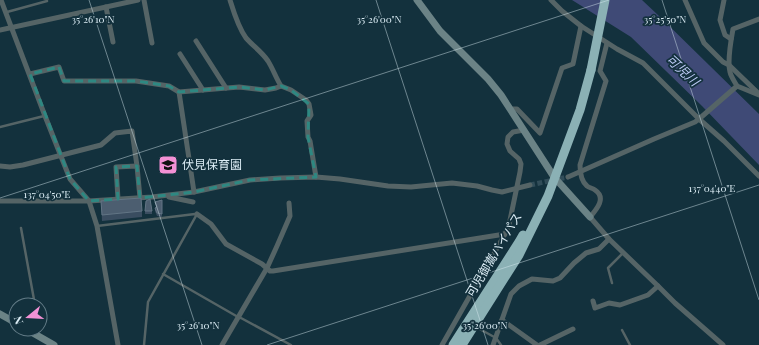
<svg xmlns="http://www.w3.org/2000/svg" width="759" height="345" font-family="'Playfair Display','Noto Sans JP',serif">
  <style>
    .water { fill: #3f4a76 }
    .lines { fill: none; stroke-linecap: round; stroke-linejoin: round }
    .street-tunnel { stroke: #314d59; stroke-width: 5; stroke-dasharray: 5 2.5; stroke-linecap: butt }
    .lane { stroke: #556466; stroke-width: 2.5 }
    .street { stroke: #556466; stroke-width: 5 }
    .secondary { stroke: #6b8386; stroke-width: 7 }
    .highway { stroke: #8bb1b5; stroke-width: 9 }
    .highway-bridge { stroke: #8bb1b5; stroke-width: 9 }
    .wall { fill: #3a4d60 }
    .building { fill: #4c5e70; stroke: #627585 }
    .marked { fill: none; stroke: #2e8882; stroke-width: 3; stroke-dasharray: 8 5; stroke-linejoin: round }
    .ticks { fill: none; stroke: #dcedf5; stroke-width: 1; stroke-opacity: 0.45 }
    .labels { text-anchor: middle; stroke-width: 3.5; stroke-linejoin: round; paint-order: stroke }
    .poi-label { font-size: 12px; fill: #dcedf5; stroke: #13313d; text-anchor: start }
    .street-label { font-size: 12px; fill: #dcedf5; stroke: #13313d }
    .water-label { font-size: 13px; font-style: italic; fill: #bdcaf6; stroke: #13313d }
    .ticks-label { font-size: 10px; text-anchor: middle; fill: #dcedf5; stroke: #13313d; stroke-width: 3.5; stroke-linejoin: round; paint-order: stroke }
  </style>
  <rect width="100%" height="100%" fill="#13313d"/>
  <!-- water -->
  <polygon class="water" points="572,0 642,0 659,16 759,114 759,165 702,106 631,37"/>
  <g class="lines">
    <!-- street-tunnel -->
    <polyline class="street-tunnel" points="530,185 568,177"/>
    <!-- lane -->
    <g class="lane">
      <polyline points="7,12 47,1"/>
      <polyline points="0,127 44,116"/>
      <polyline points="97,226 195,214 197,214 148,302 144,345"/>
      <polyline points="21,228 35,305"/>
      <polyline points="163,274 238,317 241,318 291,345"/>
      <polyline points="612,283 608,268 623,253"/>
      <polyline points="476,327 496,338 501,345"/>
      <polyline points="622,330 630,345"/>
    </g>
    <!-- street -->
    <g class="street">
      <polyline points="1,0 45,116 70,179 89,201 97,226 118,345"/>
      <polyline points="144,0 152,43"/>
      <path d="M230 0C234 13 238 27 246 38 253 46 262 52 268 61 273 69 276 78 281 86"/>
      <polyline points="551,0 562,11 581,26 617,49 643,63 699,119 724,141 759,176"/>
      <polyline points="685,0 704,43 723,62 729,65 759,94"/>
      <polyline points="724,0 720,20 725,35 731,39"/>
      <polyline points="106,7 113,42"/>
      <polyline points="0,30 138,0"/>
      <polyline points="196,41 226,88"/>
      <path d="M607 43 600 71 606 81 580 165C580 171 581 181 587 186 589 188 593 188 595 190 607 198 596 210 590 217L609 239 658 286 675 303 723 345"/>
      <polyline points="180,54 203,90"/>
      <polyline points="30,74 59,67 64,81 136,81 169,86 179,92 239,87 265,90 276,88 281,86 291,90 306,100 309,104 311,115 307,121 308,137 310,141 316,177"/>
      <polyline points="179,92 194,192"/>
      <path d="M759 95 737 86C735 82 731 77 730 72 727 61 731 40 733 29L759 19"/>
      <polyline points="511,110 513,109 517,109 540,133 562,68 573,64 581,26"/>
      <polyline points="0,166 10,167 23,165 101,145 115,133 132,131 137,166"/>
      <polyline points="568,177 654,139 695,122 699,119 737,86"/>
      <polyline points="169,197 193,202"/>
      <polyline points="118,199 116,167 137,166 140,198"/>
      <polyline points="0,201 89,201 152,197 194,192 250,180 280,178 316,177 340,179 388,186 411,187 452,183 477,186 492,190 502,192 530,185"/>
      <polyline points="197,214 211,224 226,244 262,264 270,271 273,271 505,234"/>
      <polyline points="593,301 595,308 609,303 620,305 648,295 658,286"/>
      <polyline points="502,320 537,345"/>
      <polyline points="222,345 267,268 277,246 290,216 289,203"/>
      <polyline points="442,345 505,234 509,225 520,172 521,164 519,159 510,151 507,144 508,137 513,132 524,130"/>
      <polyline points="493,345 511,294 519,286 532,279 553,281 560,278 574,263 586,253 599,249 609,239"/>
      <polyline points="540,345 573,329"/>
    </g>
    <!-- secondary -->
    <g class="secondary">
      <polyline points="417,0 440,31 488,79 501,95 554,177 590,217"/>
      <polyline points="0,314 16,323"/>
      <polyline points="26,329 54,345"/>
    </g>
    <!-- highway -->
    <g class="highway">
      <polyline points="453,345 519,242 523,235"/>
      <polyline points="462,345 519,255 548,196 580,110 591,70"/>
    </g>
    <!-- highway-bridge -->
    <polyline class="highway-bridge" points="591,70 605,0"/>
  </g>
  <!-- wall -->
  <g class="wall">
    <polygon points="162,200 162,217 157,216 155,211 155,208 156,207 155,202"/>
    <polygon points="101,201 142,211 142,217 102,221"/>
    <rect x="145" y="211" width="7" height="3"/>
  </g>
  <!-- building -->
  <g class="building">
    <polygon points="141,198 142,211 102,215 101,201"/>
    <polygon points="150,199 152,211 145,211 146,201"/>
    <polygon points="162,200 162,214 157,213 155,208 157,207 155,202"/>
  </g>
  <!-- marked area -->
  <path class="marked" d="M59 67 64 81H136L169 86 179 92 239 87 265 90 281 86 291 90 309 104 308 137 316 177 250 180 194 192 140 198 137 166 116 167 118 199 89 201 70 179 30 74Z"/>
  <!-- ticks -->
  <path class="ticks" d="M89 0 202 345M376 0 488 345M662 0 759 300M0 198 609 0M267 345 759 185"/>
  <!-- icons -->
  <defs>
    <symbol id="school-square" viewBox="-11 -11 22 22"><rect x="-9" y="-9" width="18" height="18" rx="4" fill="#f391d5" stroke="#13313d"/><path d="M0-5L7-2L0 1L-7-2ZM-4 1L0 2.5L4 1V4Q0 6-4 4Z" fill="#111"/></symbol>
  </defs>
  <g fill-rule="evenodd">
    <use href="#school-square" x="157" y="154" width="22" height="22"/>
  </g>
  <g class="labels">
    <!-- poi labels -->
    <g class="poi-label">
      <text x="182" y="169">伏見保育園</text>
    </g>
    <!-- street labels -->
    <g class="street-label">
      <text transform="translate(494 255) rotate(-59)" y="4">可児御嵩バイパス</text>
    </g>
    <!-- water labels -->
    <g class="water-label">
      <text transform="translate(683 70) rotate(43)" y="5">可児川</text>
    </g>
  </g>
  <g class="ticks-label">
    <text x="93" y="23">35°26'10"N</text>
    <text x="379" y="23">35°26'00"N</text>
    <text x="665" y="23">35°25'50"N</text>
    <text x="712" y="192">137°04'40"E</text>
    <text x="47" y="198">137°04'50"E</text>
    <text x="198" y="329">35°26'10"N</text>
    <text x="485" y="329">35°26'00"N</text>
  </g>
  <!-- north arrow -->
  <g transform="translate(28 317) rotate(252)"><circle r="19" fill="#13313d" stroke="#637c87"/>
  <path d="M0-3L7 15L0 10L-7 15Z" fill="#f391d5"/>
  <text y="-6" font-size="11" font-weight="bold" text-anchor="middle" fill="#dcedf5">N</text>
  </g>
</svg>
